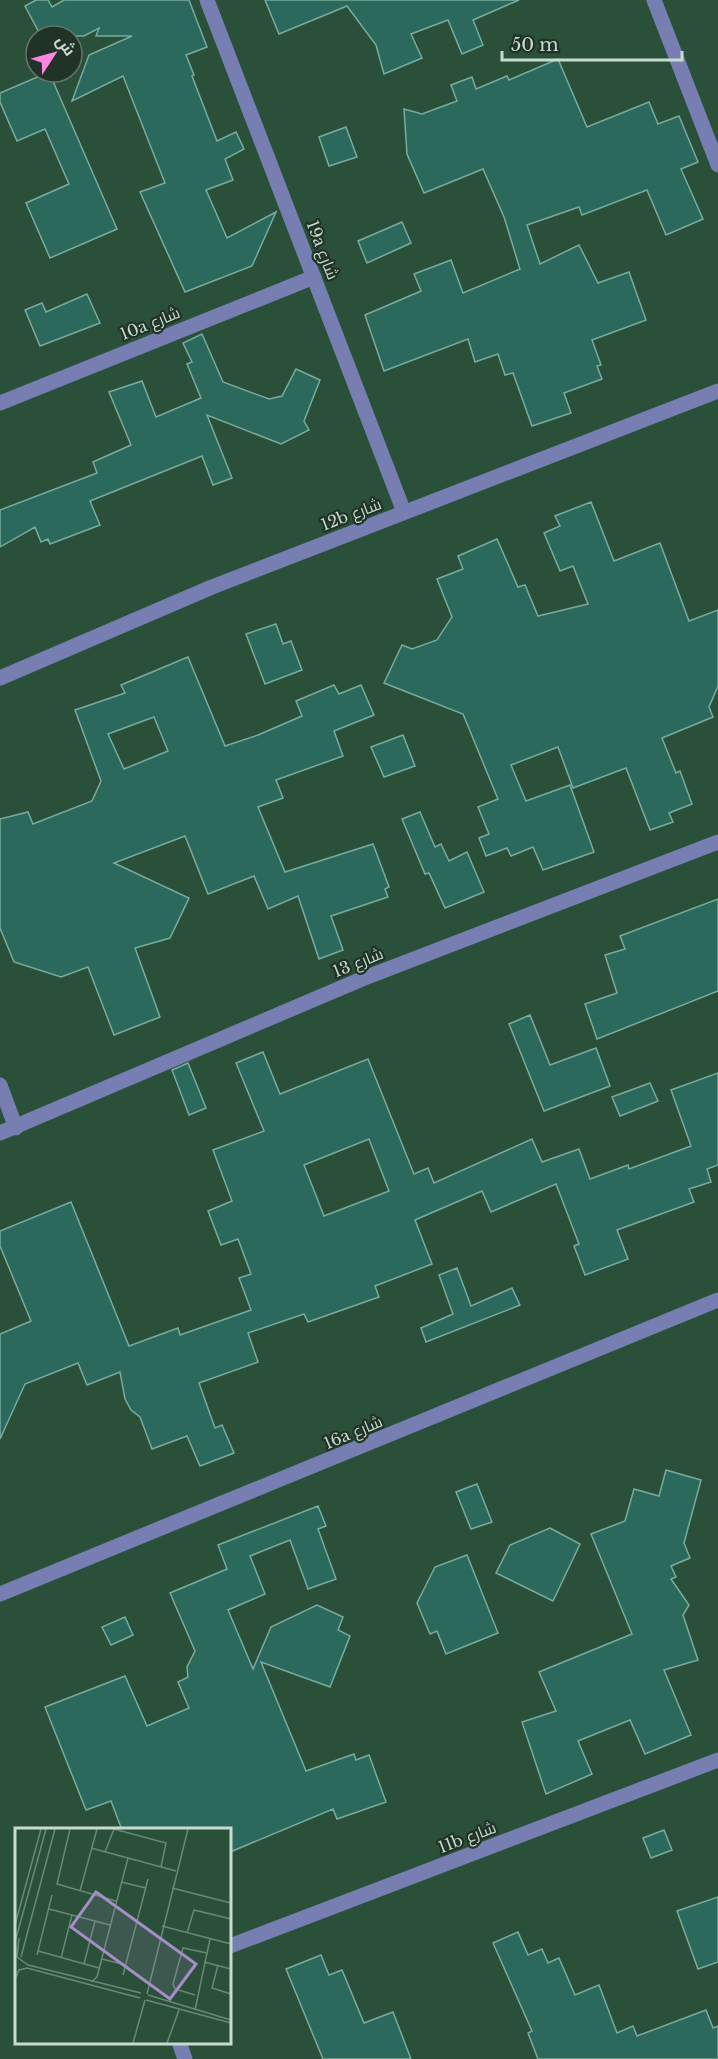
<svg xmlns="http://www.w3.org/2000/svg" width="718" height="2059" font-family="'Libre Baskerville',Cairo,serif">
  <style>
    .building { fill: #2a695b; stroke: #79ac9f; stroke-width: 1.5; fill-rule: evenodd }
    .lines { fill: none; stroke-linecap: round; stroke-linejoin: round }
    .minor { stroke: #777fb2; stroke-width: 15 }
    .labels { text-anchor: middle; stroke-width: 4.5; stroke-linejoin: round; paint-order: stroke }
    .street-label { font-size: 16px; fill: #c7dcce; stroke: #213227 }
    .inset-road { fill: none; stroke: #698875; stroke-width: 1.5 }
    .view { fill: #a58dc7; fill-opacity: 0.15; stroke: #a58dc7; stroke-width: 3 }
    .inset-edge { fill: none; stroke: #c7dcce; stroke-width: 3 }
  </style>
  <rect width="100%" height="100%" fill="#2b503a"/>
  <!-- building -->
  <g class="building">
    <polygon points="36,0 48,0 52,7 64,0 189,0 207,47 186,55 194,75 192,76 217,141 236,132 244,149 225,159 233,180 206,190 227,238 276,212 252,266 185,292 140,192 165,183 123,76 72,101 89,55 132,36 96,36 99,28 84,36 41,36 25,6"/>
    <polygon points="265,0 519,0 473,20 483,45 462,54 448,20 411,34 422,58 384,74 376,45 347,6 279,34"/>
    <polygon points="558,59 587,127 649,102 658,124 679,116 698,162 681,169 703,219 666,235 647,190 582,215 579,207 527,225 540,264 579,245 598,283 629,272 646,320 592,340 601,365 597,366 602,379 564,393 571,413 532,426 513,373 505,375 498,354 475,362 468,339 384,371 365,315 421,291 414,274 451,260 463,293 520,269 504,217 483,169 424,193 407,154 404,109 422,114 457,101 451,85 472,77 476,89 507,76 509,80"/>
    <polygon points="49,72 117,229 50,258 26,203 69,184 45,129 17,141 0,102 0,93"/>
    <polygon points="346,127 357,157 329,166 319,137"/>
    <polygon points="402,222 411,243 367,263 358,241"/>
    <polygon points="87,294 100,323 40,346 25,310 42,303 46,312"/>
    <polygon points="202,334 223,382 269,399 282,396 296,369 320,380 304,421 309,430 281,444 207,415 232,478 213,485 202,456 90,501 100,525 50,544 48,539 41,542 35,527 0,547 0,510 97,473 93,462 131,445 109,392 142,381 156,417 201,398 187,364 192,362 183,343"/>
    <polygon points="591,502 614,561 660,543 689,621 718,610 718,686 709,707 713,717 662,738 676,773 680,771 692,804 669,813 673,822 650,830 626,768 573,788 558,747 511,765 526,801 570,785 594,852 543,870 533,847 511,856 507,848 486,856 479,838 489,834 478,807 498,799 463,714 384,683 402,645 412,649 437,640 452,617 437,579 463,569 458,556 497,539 518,587 525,585 538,616 588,604 573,566 560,571 544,533 560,526 555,516"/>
    <polygon points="276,624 283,644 291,641 302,670 265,684 246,634"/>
    <path d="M188 657 225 746 258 735 302 716 296 701 334 685 339 694 361 685 374 715 334 731 343 756 276 780 283 798 258 807 285 872 373 844 389 887 385 889 388 897 331 916 343 950 319 959 298 896 268 909 254 876 208 894 185 836 114 863 189 898 170 938 135 948 160 1017 114 1035 88 967 61 977 14 962 0 928V819L28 812 33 824 92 801 101 781 75 710 125 693 121 685ZM154 717 168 751 124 769 108 734Z"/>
    <polygon points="403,735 415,766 384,777 371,747"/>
    <polygon points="420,812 435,847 441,844 449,861 467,852 484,892 445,908 429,873 425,874 402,819"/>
    <polygon points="718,899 718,991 597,1039 585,1004 617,993 605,955 625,949 620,936"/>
    <polygon points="530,1015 550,1065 596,1048 610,1086 544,1111 509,1024"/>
    <path d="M263 1052 280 1094 368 1059 414 1174 428 1168 434 1183 532 1139 542 1162 579 1149 590 1179 628 1165 629 1169 691 1146 671 1090 718 1073V1165L707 1169 711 1182 689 1189 694 1202 617 1230 628 1259 585 1275 574 1246 579 1244 556 1184 491 1212 482 1191 415 1220 432 1264 375 1286 379 1297 308 1322 304 1314 248 1333 258 1362 199 1383 215 1428 222 1425 234 1453 200 1466 187 1436 152 1449 140 1417 131 1410 125 1399 120 1372 87 1385 78 1363 25 1384 0 1439V1334L31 1321 0 1246V1231L71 1202 129 1346 178 1328 180 1335 251 1310 239 1278 251 1274 238 1239 221 1245 208 1211 232 1201 213 1150 264 1131 236 1063ZM369 1139 389 1191 324 1216 304 1165Z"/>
    <polygon points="188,1063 206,1108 189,1115 172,1070"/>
    <polygon points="650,1083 658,1101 620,1116 612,1097"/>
    <polygon points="457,1268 471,1306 512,1288 520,1305 426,1342 421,1328 453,1314 439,1275"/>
    <polygon points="666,1470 701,1480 684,1543 690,1558 671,1566 676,1577 671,1579 689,1605 683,1615 698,1660 664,1670 691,1735 645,1754 630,1720 578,1741 592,1774 546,1794 522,1722 556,1711 539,1672 632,1634 591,1534 625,1521 634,1489 659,1496"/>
    <polygon points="477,1484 492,1522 471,1529 456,1492"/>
    <polygon points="318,1506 326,1526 318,1529 336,1579 308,1589 290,1540 250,1556 265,1594 228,1610 253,1669 271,1627 317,1605 343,1617 338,1630 350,1636 330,1687 261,1662 306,1771 354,1754 356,1760 369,1755 386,1802 337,1819 333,1809 230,1852 230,1830 122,1830 111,1801 86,1810 45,1707 125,1676 147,1726 189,1708 178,1682 188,1677 187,1667 195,1651 170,1593 227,1569 218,1545"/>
    <polygon points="550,1528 580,1544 553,1601 496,1573 510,1545"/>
    <polygon points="467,1555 498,1633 446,1654 437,1631 430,1634 417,1603 435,1567"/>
    <polygon points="125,1617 133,1635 111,1645 102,1627"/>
    <polygon points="664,1830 672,1850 651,1858 643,1838"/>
    <polygon points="718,1897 718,1962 698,1969 677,1911"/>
    <polygon points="518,1932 528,1955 542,1949 548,1963 559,1958 575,1995 599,1985 617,2033 633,2026 637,2036 706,2010 713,2028 718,2026 718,2059 538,2059 528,2033 532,2031 493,1943"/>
    <polygon points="321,1955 329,1975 342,1970 364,2023 393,2012 411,2059 323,2059 286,1969"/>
  </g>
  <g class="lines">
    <!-- minor -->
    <g class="minor">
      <polyline points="207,0 404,512"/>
      <polyline points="654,0 718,165"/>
      <polyline points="0,403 314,277"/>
      <polyline points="0,678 212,587 718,391"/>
      <polyline points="0,1085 16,1128"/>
      <polyline points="0,1133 362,979 718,842"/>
      <polyline points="0,1594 718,1300"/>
      <polyline points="230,1946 718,1760"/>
      <polyline points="179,2042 185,2059"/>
    </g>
  </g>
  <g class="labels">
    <!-- street labels -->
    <g class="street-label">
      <text transform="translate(323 250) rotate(69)" y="6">19a شارع</text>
      <text transform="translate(150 323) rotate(-22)" y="6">10a شارع</text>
      <text transform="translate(351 514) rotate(-21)" y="6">12b شارع</text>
      <text transform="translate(358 962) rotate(-22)" y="6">شارع 13</text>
      <text transform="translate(353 1432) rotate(-23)" y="6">16a شارع</text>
      <text transform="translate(467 1837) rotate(-21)" y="6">11b شارع</text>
    </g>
  </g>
  <!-- overview -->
  <g transform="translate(15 1828)">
    <rect width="216" height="216" fill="#2b503a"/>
    <path class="inset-road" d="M55 1 42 56 101 73M99 1 151 15 146 39M76 20 161 43M90 24 99 1M106 54 131 60M157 60 216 75M65 63 82 1M34 81 95 97M0 97 26 1M147 98 216 116M172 105 179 82 216 91M4 110 2 129 13 137M0 114 31 1M23 123 84 140M22 127 37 67M6 129 40 1M46 130 57 87M87 131 111 137M189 134 216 141M69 136 80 93M13 137 126 165M203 137 197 160 216 166M108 147 133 51M0 151 4 142 12 140 125 170M76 154 82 149 113 30M132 166 173 1M133 167 216 192M180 167 160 161 158 156 168 120 192 125M131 172 216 195M180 182 195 111M118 215 130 172M152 215 164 182"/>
    <path class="view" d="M81 64 181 136 155 171 56 99Z"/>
    <rect width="216" height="216" class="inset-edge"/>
  </g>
  <!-- north arrow -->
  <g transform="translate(54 54) rotate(54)"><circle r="28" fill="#213227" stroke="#63766a" stroke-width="1.5"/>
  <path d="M0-4.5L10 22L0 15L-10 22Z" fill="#fd86e1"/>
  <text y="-9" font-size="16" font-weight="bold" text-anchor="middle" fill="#c7dcce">ش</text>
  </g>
  <!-- scale -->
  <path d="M502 51v9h180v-9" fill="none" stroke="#c7dcce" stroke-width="3"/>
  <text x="511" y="51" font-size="18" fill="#c7dcce" stroke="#213227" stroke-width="4.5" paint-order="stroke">50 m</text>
</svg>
